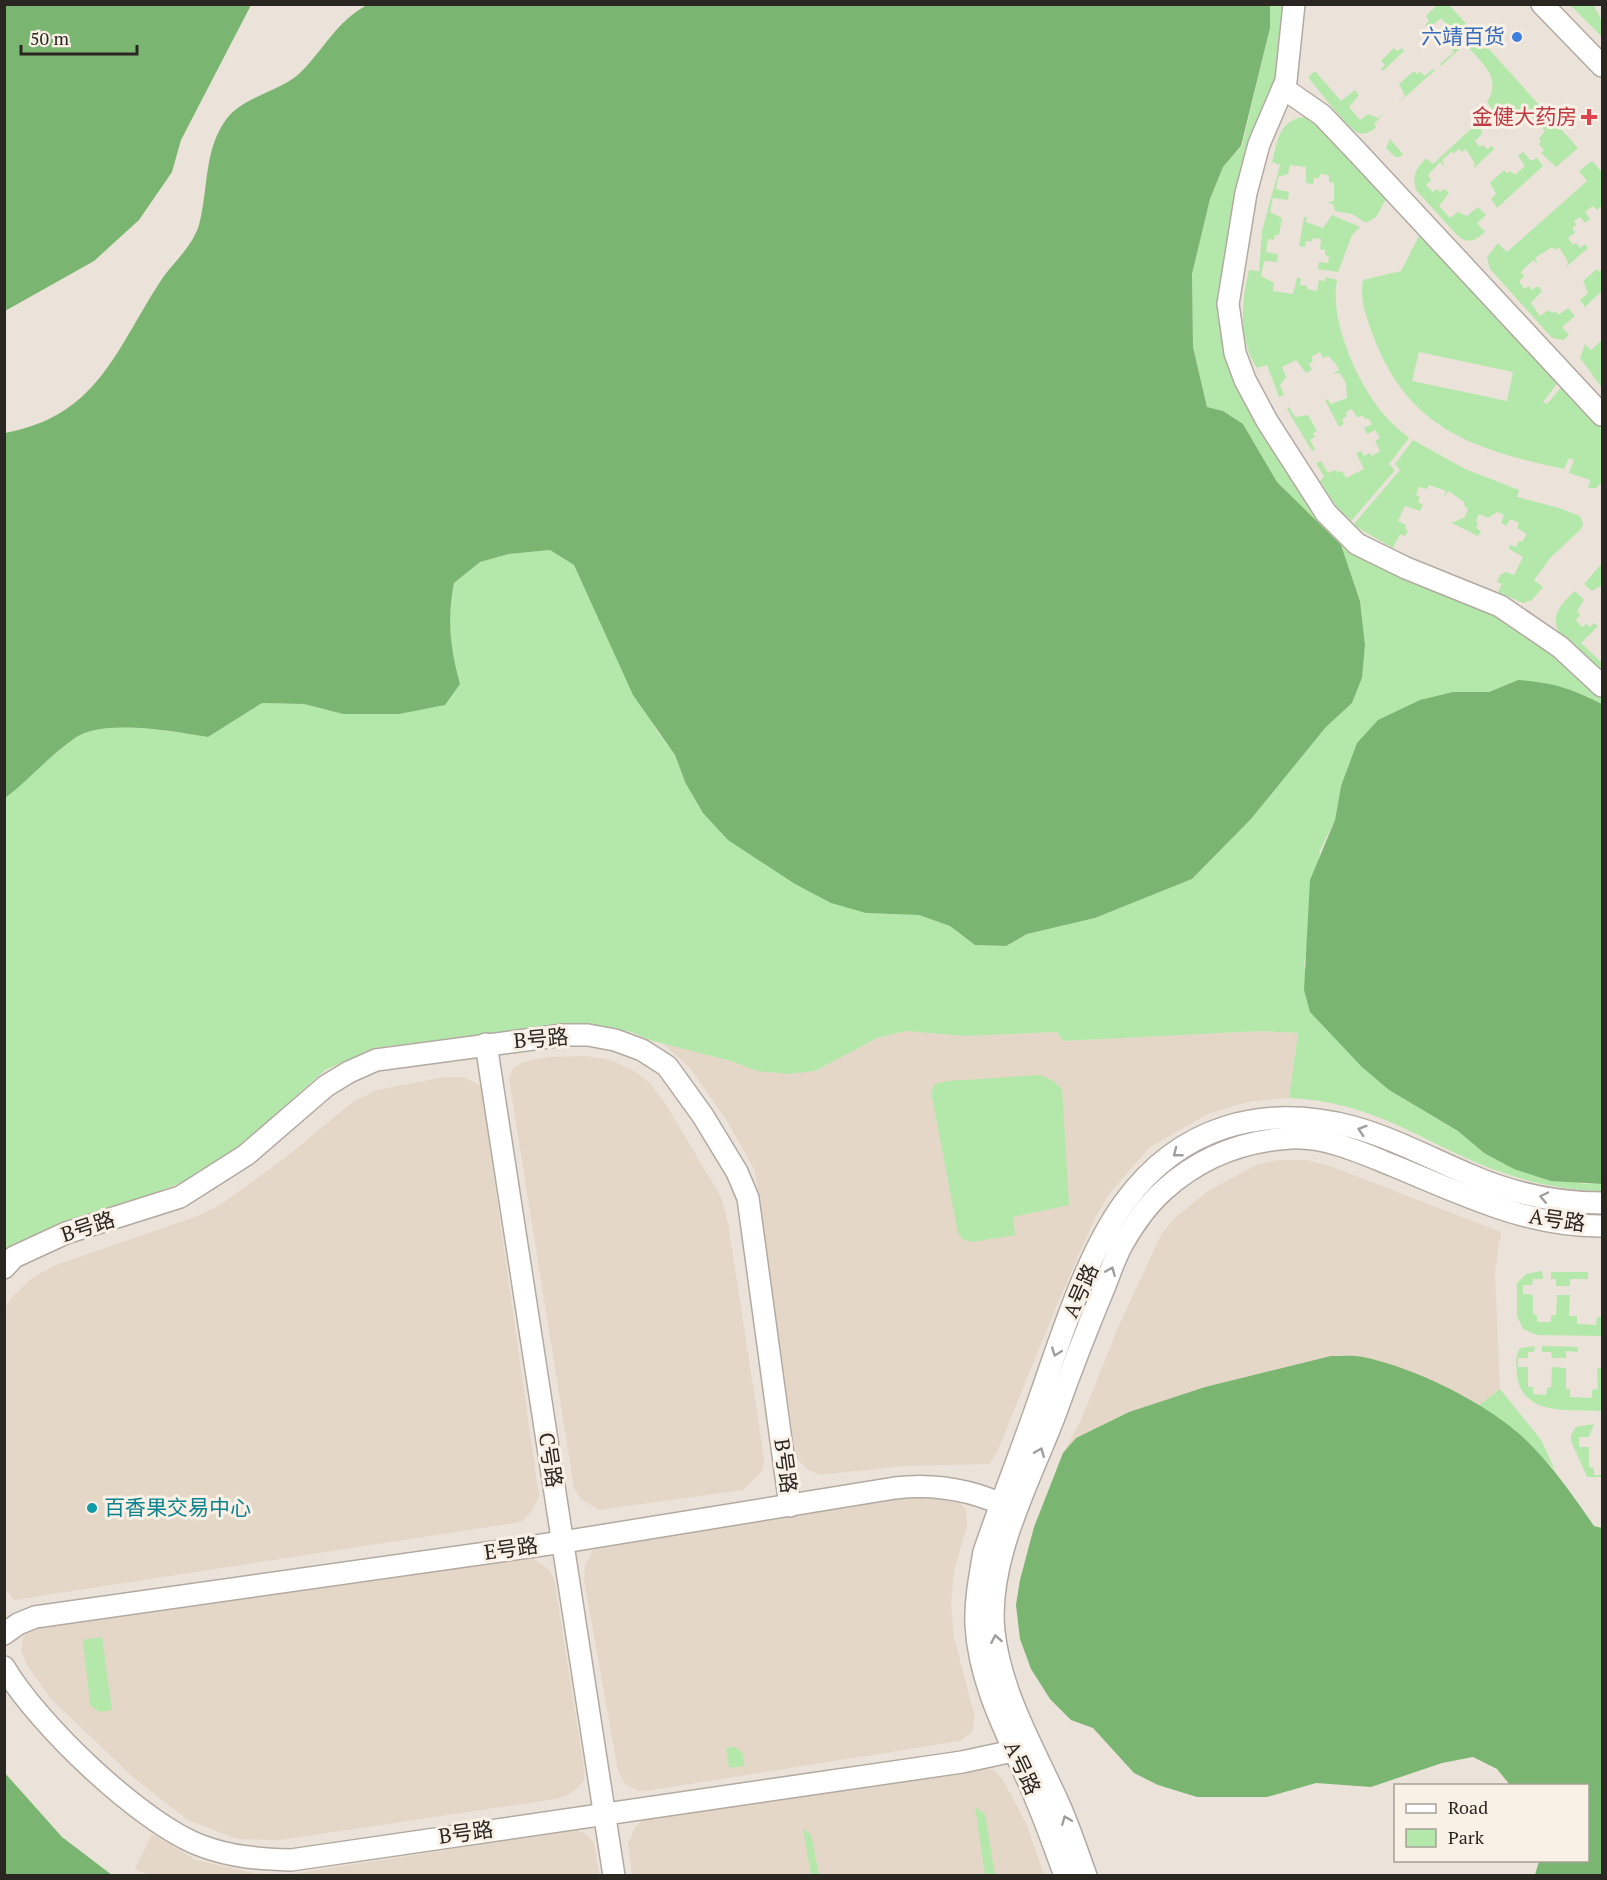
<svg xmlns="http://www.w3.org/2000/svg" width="1607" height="1880" font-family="'PT Serif','Noto Sans SC',serif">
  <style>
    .built { fill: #e5d7c8 }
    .green { fill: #b4e8ab; fill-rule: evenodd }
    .forest { fill: #7ab671 }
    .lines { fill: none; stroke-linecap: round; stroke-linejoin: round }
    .minor-casing { stroke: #b2aaa1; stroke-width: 24 }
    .minor { stroke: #fff; stroke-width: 21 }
    .oneway { stroke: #9f9e9c }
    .shop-dot { fill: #3f7fe0; stroke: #f9f0e6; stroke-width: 2 }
    .health-dot { fill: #e0444e; stroke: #f9f0e6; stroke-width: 2 }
    .culture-dot { fill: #0f9aa8; stroke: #f9f0e6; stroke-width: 2 }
    .labels { text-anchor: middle; stroke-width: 6; stroke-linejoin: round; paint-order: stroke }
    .shop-label { font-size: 21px; fill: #366cbe; stroke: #f9f0e6; text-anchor: end }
    .health-label { font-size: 21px; fill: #be3a42; stroke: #f9f0e6; text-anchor: end }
    .street-label { font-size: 21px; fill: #2a2723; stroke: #f9f0e6 }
    .culture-label { font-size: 21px; fill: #0d838f; stroke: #f9f0e6; text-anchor: start }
  </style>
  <rect width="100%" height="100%" fill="#ebe3d9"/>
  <!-- built -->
  <g class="built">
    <polygon points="906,1031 964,1036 1057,1032 1063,1041 1262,1031 1298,1033 1289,1098 1252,1101 1210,1113 1150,1147 1109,1194 1093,1222 1056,1307 998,1450 989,1464 904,1466 820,1475 808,1470 796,1458 755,1171 727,1121 689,1067 662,1043 731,1061 757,1071 815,1071 877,1038"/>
    <polygon points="586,1056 611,1060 634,1071 650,1083 665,1103 721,1197 728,1223 764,1458 763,1470 743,1490 599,1510 581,1499 574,1488 509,1079 513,1068 524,1062 548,1057"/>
    <polygon points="444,1077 464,1077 481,1086 539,1496 531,1512 521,1522 14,1600 4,1587 4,1309 14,1295 31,1279 53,1266 195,1217 220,1205 285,1158 354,1101 377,1090"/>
    <polygon points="1278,1160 1307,1160 1330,1166 1501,1232 1495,1272 1500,1389 1479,1405 1402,1368 1240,1380 1205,1387 1129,1412 1076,1438 1063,1453 1081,1420 1119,1325 1162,1233 1176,1217 1208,1191 1256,1165"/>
    <polygon points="937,1497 955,1498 966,1509 967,1526 954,1571 951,1604 954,1637 975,1718 972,1732 960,1741 652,1790 639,1791 625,1784 618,1771 584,1580 585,1565 593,1550 605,1542 721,1527 906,1498"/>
    <polygon points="518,1556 534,1559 547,1568 554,1578 584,1768 584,1780 577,1788 568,1795 556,1799 280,1840 237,1839 188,1820 134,1778 51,1699 27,1665 21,1650 23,1637 31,1628"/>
    <polygon points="982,1768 994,1770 1003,1780 1026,1823 1044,1875 632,1875 628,1844 635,1827 644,1819 657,1814"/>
    <polygon points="577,1830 587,1835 594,1843 599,1875 284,1875"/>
    <polygon points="152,1834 196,1860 254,1873 278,1875 148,1875 135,1869"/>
  </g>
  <!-- green -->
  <g class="green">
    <path d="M1270 5H1285L1280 65 1220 306 1325 521 1500 612 1602 693V704L1578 692 1518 680 1489 692H1453L1341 786 1335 820 1320 851 1304 966 1389 1090 1458 1131 1484 1153 1583 1184H1602V1191C1565 1190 1530 1183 1495 1170 1419 1141 1376 1102 1289 1098L1298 1033 1262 1031 1063 1041 1057 1032 964 1036 906 1031 877 1038 815 1071 788 1074 757 1071 731 1061 653 1041 631 1032 592 1025 552 1026 374 1048 325 1070 249 1138 193 1178 5 1252 4 798C29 780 50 755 75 738 104 718 176 732 208 737L262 703 304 704 343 714 460 684C449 646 447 621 454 583L480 562 509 554 550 550 574 565 617 658 657 731 675 755 685 782 769 866 795 884 866 913 919 915 950 926 975 945 1006 946 1027 934 1095 918 1192 879 1251 819 1326 727 1352 703 1362 678 1365 645 1360 601 1341 545 1277 482 1243 424 1223 411 1207 407 1193 347 1192 274 1210 199 1223 167 1242 146 1270 28Z"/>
    <path d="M1437 5H1449L1578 148 1556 167 1541 153 1544 150 1539 144 1541 141 1539 138 1545 131 1532 117 1518 127 1515 123 1519 119 1511 104 1502 111 1499 107 1491 114 1496 120 1491 124 1486 118 1480 123 1482 134 1475 141 1480 147 1483 145 1487 149 1492 146 1494 149 1473 169 1475 164 1466 149 1462 152 1459 149 1454 153 1451 152 1442 160 1445 167 1440 162 1428 175 1431 180 1426 185 1433 192 1437 189 1440 192 1445 189 1449 193 1439 206 1450 218 1458 212 1467 216 1478 207 1486 215 1477 223 1485 232C1475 241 1468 245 1457 235L1416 190C1412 175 1416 169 1426 158L1433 164 1492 109 1487 102C1503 77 1481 63 1465 44L1441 66 1440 64 1454 52 1449 47V39L1455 33 1441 18 1428 29 1425 25 1429 21 1426 16Z"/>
    <polygon points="1570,5 1594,6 1602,21 1602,37"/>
    <polygon points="1394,48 1397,51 1402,48 1404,51 1383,71 1381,69 1385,65 1381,61"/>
    <polygon points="1433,69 1435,70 1395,106 1405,96 1399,84 1414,71 1417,74 1420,72 1425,76"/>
    <path d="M1315 71 1341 101 1355 90 1359 95 1349 107 1360 120 1368 114 1378 118 1386 111 1374 124 1376 127C1372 131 1366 135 1359 133 1349 130 1317 88 1308 77Z"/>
    <path d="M1306 117 1315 119 1383 191 1386 199 1376 217 1366 223 1352 214 1335 211 1333 204 1327 202 1334 201V183L1329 182V175L1320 174 1319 178H1314L1313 184 1306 183V167L1290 165 1288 174 1278 177 1276 189 1289 192 1288 200 1273 198 1270 212 1282 218 1279 235H1275L1274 240 1268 239 1266 252 1278 254 1277 262 1264 261 1261 276 1274 283 1273 291 1293 294 1297 278H1301L1300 285 1307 286V289L1317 291 1319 280 1325 281V277L1337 280C1329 321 1358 385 1385 416 1392 424 1401 431 1409 438L1389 464 1395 470 1351 521 1338 509 1320 481 1324 476 1316 463 1321 461 1328 473 1335 470 1338 472 1342 471 1346 478 1364 469 1356 453 1361 451 1364 456 1370 453 1372 456 1380 451 1375 441 1380 438 1375 430 1367 434 1364 428 1372 424 1368 418 1365 419 1362 415 1357 418 1352 409 1346 412 1347 416 1342 419 1344 424 1339 427 1325 400 1327 399 1331 404 1347 398 1346 383 1340 373 1333 374 1339 370 1334 361H1332L1329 356 1323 358 1320 352 1311 357 1313 361 1309 364 1312 370 1306 373 1296 360 1282 367 1286 377 1280 385 1284 395 1279 397 1267 365 1257 368C1238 339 1241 303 1249 270L1259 271 1262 231 1280 165 1272 162C1278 140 1279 119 1306 117Z"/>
    <polygon points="1390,139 1403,154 1400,157 1395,157 1386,148"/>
    <polygon points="1523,152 1531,161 1537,158 1543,166 1497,208 1491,199 1496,194 1490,183 1504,170 1507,173 1510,171 1515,175 1525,166 1518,156"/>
    <polygon points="1592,161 1602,172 1602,206 1597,210 1593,206 1585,212 1590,219 1585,223 1580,217 1574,221 1576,225 1572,228 1575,233 1568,238 1573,245 1576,243 1580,248 1585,244 1588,248 1566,267 1568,262 1559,247 1555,250 1552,247 1535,258 1538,264 1533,260 1521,272 1524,277 1519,281 1524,289 1529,286 1532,290 1538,286 1542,291 1531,303 1540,316 1549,310 1552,313 1556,311 1558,315 1568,308 1575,316 1562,327 1569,335 1564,340 1552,338 1490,269 1487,257 1498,243 1507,252 1587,181 1579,171"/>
    <polygon points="1332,215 1360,227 1352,235 1338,272 1318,269 1319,262 1328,263 1329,257 1325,255 1325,250 1320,249 1321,239 1313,238 1312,241 1306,241 1305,247 1299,246 1304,217 1307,217 1306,222 1323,228"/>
    <path d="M1421 232 1559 381 1543 402 1547 404 1563 385 1602 426V482L1596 488H1588L1590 480 1569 473 1574 460 1569 458 1564 469C1476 450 1409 430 1374 338 1367 319 1359 300 1363 280L1401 271ZM1419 352 1513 372 1507 401 1412 381Z"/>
    <polygon points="1597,269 1599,272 1602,270 1602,291 1585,307 1580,300 1588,293 1583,281"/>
    <polygon points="1602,340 1602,388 1580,358 1585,344 1591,350"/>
    <polygon points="1289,407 1295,417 1308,415 1317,431 1313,433 1315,437 1310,440 1315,449 1312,451 1287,409"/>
    <polygon points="1413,440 1465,469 1519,490 1517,497 1559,508 1580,516 1583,523 1581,529 1551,557 1534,580 1543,587 1532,600 1523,603 1498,592 1502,584 1497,582 1500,575 1506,572 1514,575 1523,557 1509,549 1510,545 1516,547 1519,541 1522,542 1527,534 1517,528 1519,523 1510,519 1506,526 1501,523 1504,515 1497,512 1488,518 1479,514 1476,521 1478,523 1476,528 1481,531 1478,536 1452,523 1465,517 1468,508 1464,506 1465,503 1449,491 1443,497 1446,491 1429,485 1427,489 1419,487 1416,495 1420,497 1418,502 1423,505 1420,511 1405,506 1398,521 1406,525 1405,529 1408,531 1405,536 1400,534 1393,548 1353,525 1400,470 1395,464"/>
    <polygon points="1602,563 1602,585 1592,591 1584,584"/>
    <path d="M1575 591 1584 600 1577 611 1580 615 1576 620 1582 627 1586 624 1590 627 1594 623 1598 626 1581 643 1602 663V672L1559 633C1550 614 1562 603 1575 591Z"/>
    <polygon points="1040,1075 1052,1080 1062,1089 1069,1205 1013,1217 1015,1235 972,1242 963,1240 958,1233 931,1092 935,1084 947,1081"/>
    <polygon points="1542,1271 1543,1279 1533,1279 1532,1285 1523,1285 1523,1294 1533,1295 1533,1314 1537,1315 1537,1322 1551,1322 1551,1315 1556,1315 1557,1295 1570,1295 1569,1316 1577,1316 1577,1324 1596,1325 1597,1317 1602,1317 1602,1296 1602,1336 1537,1335 1523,1329 1517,1316 1517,1283 1526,1274"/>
    <polygon points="1551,1272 1588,1272 1588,1279 1570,1279 1570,1286 1556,1286 1556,1279 1551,1279"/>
    <path d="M1535 1346 1534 1352H1528V1358H1518V1367H1528V1387H1533V1394L1546 1395 1547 1388 1551 1387 1552 1367 1566 1368V1389H1570V1397L1592 1398V1390L1598 1389 1597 1368H1602V1411C1571 1409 1522 1417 1517 1375 1516 1366 1515 1356 1520 1348Z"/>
    <polygon points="1542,1346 1578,1347 1578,1352 1566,1351 1566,1358 1552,1358 1551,1352 1542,1352"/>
    <polygon points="1500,1389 1541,1440 1555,1470 1524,1438 1479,1405"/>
    <polygon points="1594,1424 1589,1437 1579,1437 1579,1447 1589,1447 1589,1467 1594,1468 1594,1475 1602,1475 1602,1477 1587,1477 1571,1441 1571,1435 1576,1427"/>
    <polygon points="102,1637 112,1710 99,1712 90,1705 83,1640"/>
    <polygon points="736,1747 743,1754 744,1766 729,1768 726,1748"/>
    <polygon points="975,1807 985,1814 995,1875 985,1875"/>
    <polygon points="803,1828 811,1835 819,1875 811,1875"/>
  </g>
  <!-- forest -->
  <g class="forest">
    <polygon points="5,4 251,5 181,140 172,172 139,220 94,261 5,311"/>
    <path d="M367 5H1270V28L1241 146 1223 167 1210 199 1192 274 1193 347 1207 407 1223 411 1243 424 1277 482 1341 545 1360 601 1365 645 1362 678 1352 703 1326 727 1251 819 1192 879 1095 918 1027 934 1006 946 975 945 950 926 919 915 866 913 831 903 795 884 728 840 703 813 685 782 675 755 633 695 574 565 550 550 509 554 480 562 454 583C447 619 450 648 460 684L445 705 399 714H343L304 704 262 703 208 737C176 732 104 718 75 738 50 755 29 780 5 798V433C96 416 114 354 158 285 170 265 192 248 199 225 208 192 204 154 223 124 241 95 278 94 301 72 325 48 336 22 367 5Z"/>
    <path d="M1518 680C1552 682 1573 689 1602 704V1184L1551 1181 1514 1169 1484 1153 1458 1131 1389 1090 1362 1067 1310 1012 1304 990 1310 880 1335 820 1341 786 1357 743 1378 720 1420 700 1453 692H1489Z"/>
    <path d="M1331 1356C1341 1356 1353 1355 1363 1357 1416 1368 1487 1403 1526 1440 1553 1466 1573 1496 1594 1526L1602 1528V1875H1535L1539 1861 1588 1860V1786L1510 1785 1497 1769 1473 1757 1442 1763 1371 1787 1316 1783 1267 1797H1197L1158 1785 1134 1773 1093 1728 1071 1720 1050 1699 1031 1669 1020 1639 1016 1605 1020 1580 1034 1527 1063 1453 1076 1438 1129 1412 1205 1387Z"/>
    <polygon points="4,1772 62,1837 112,1875 5,1875"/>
  </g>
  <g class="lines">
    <defs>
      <g id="minor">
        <polyline points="1294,4 1286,81 1259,144 1246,193 1228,304 1235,353 1245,380 1267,421 1326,513 1357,544 1406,568 1500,606 1560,647 1602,686"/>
        <polyline points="1542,4 1602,66"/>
        <polyline points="1283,88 1322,115 1360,155 1602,415"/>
        <polyline points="486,1044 614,1876"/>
        <polyline points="4,1268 14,1257 66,1233 180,1197 246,1155 326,1086 349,1072 376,1060 563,1035 588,1035 615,1040 642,1050 667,1066 703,1116 737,1172 748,1198 790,1506"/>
        <path d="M4 1634 18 1624 35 1617 563 1542 895 1488C936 1483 977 1491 1014 1510"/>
        <path d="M4 1667C37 1723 140 1823 202 1846 231 1857 260 1859 291 1860L962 1762 1013 1751 1024 1744"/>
        <path d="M1065 1876C1054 1845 1043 1815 1030 1785 1007 1734 979 1682 976 1625 975 1600 980 1576 984 1552 1002 1499 1023 1447 1041 1394 1062 1334 1087 1254 1124 1203 1180 1126 1263 1103 1353 1127 1393 1138 1432 1159 1470 1175 1511 1193 1558 1203 1602 1203"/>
        <path d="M1086 1876C1077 1851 1069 1826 1058 1802 1033 1747 1001 1693 994 1632 986 1559 1031 1479 1056 1412 1071 1370 1087 1329 1104 1288 1110 1273 1115 1257 1123 1243 1134 1224 1147 1205 1164 1190 1199 1158 1242 1141 1290 1138 1326 1136 1362 1153 1394 1166 1462 1194 1528 1227 1602 1226"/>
      </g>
    </defs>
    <!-- minor casing -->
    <use href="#minor" class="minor-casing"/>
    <!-- minor -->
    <use href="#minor" class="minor"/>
  </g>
  <!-- one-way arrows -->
  <defs><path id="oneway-chevron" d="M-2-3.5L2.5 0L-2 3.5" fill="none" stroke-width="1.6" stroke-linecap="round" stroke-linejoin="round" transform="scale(1.5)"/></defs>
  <g class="oneway">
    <use href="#oneway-chevron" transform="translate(1362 1130) rotate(-162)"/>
    <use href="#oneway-chevron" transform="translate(1177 1153) rotate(142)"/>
    <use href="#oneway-chevron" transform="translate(1544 1197) rotate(-168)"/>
    <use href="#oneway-chevron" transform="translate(1111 1271) rotate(-67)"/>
    <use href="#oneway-chevron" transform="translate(1056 1352) rotate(110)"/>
    <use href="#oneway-chevron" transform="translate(1040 1452) rotate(-68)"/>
    <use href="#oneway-chevron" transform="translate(996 1639) rotate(-100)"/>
    <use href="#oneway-chevron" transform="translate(1066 1820) rotate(-112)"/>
  </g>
  <!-- markers -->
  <circle class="shop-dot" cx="1517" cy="37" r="6"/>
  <path class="health-dot" d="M1586 108h6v6h6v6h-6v6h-6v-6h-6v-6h6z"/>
  <circle class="culture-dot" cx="92" cy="1508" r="6"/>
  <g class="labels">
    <!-- shop labels -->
    <g class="shop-label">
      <text x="1505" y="44">六靖百货</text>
    </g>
    <!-- health labels -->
    <g class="health-label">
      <text x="1577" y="124">金健大药房</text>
    </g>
    <!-- street labels -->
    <g class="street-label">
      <text transform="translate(541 1039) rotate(-5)" y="7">B号路</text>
      <text transform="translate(1557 1220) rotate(8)" y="7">A号路</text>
      <text transform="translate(88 1227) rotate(-18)" y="7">B号路</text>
      <text transform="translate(1081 1291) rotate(-66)" y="7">A号路</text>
      <text transform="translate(550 1460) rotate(81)" y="7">C号路</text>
      <text transform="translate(785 1466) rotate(82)" y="7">B号路</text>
      <text transform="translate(511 1549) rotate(-8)" y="7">E号路</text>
      <text transform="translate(1022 1768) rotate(65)" y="7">A号路</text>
      <text transform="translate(466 1833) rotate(-8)" y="7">B号路</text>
    </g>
    <!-- culture labels -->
    <g class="culture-label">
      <text x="104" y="1515">百香果交易中心</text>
    </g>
  </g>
  <!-- border -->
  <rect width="1607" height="1880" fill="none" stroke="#2a2723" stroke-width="12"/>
  <!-- legend -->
  <rect x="1394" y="1784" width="195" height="78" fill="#f9f0e6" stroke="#a6a098" stroke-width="1.5"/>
  <rect x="1406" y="1804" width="30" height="9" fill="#ffffff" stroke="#a6a098" stroke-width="1.5"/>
  <text x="1448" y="1814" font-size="18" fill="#2a2723">Road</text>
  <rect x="1406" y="1829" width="30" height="18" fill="#b4e8ab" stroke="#a6a098" stroke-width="1.5"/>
  <text x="1448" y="1844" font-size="18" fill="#2a2723">Park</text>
  <!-- scale -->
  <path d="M21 45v9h116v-9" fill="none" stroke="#2a2723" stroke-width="3"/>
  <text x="30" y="45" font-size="18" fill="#2a2723" stroke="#f9f0e6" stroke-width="4.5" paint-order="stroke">50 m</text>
</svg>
